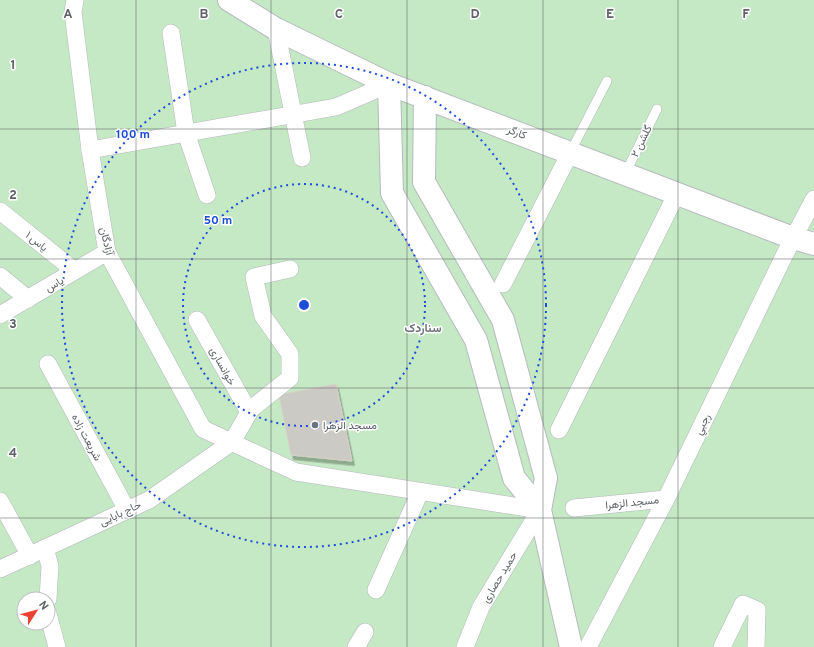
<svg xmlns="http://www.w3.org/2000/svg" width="814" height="647" font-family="Overpass,Vazirmatn,sans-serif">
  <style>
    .green { fill: #c5e8c5; fill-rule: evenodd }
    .building { fill: #cccac5; stroke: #d6d1c6; filter: url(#shadow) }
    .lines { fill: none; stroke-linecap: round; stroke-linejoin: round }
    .service-casing { stroke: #b5b8bc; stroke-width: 10 }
    .minor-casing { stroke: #b5b8bc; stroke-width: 18 }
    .secondary-casing { stroke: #b6babf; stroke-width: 24 }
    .service { stroke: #fff; stroke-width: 9 }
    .minor { stroke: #fff; stroke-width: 17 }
    .secondary { stroke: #fff; stroke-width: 22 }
    .grid { fill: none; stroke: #5f6368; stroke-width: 1; stroke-opacity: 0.55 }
    .ring { fill: none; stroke: #1d4ed8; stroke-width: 2; stroke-dasharray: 2 4 }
    .worship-dot { fill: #6b7280; stroke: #fff; stroke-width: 1.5 }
    .labels { text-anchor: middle; stroke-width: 3; stroke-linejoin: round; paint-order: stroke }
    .street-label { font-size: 11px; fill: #5f6368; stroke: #fff }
    .worship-label { font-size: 11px; fill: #5b616d; stroke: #fff; text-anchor: start }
    .neighbourhood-label { font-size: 12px; font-weight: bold; fill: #70757a; stroke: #fff }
    .grid-label { font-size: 13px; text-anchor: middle; font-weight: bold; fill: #5f6368; stroke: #fff; stroke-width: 3; stroke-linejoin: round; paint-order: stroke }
    .centre { fill: #1d4ed8; stroke: #fff; stroke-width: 2 }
    .ring-label { font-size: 12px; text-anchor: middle; font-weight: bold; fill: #1d4ed8; stroke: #fff; stroke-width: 3; stroke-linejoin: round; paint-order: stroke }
  </style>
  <defs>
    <filter id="shadow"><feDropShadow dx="2.5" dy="4.5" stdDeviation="0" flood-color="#0004"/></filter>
  </defs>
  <rect width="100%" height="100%" fill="#f1efe8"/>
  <!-- green -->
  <path class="green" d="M0 0H814V647H0ZM24 599H48V623H24Z"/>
  <!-- building -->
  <polygon class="building" points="336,384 352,461 291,455 279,395"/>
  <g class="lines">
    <defs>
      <g id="service">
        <polyline points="570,153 607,81"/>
        <polyline points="625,174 657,109"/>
      </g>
      <g id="minor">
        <polyline points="75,0 73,12 90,150 107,252 203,429 296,472 540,510 481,607 465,647"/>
        <polyline points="276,29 302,158"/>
        <polyline points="171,33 186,133 207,195"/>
        <polyline points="90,150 336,107 389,84"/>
        <polyline points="0,211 75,271"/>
        <polyline points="0,276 28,299"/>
        <polyline points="503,284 570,153"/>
        <polyline points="0,315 107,252"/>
        <polyline points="197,320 249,412"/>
        <polyline points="48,364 127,510"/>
        <polyline points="559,430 677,193"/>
        <polyline points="0,501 30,556"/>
        <polyline points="574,508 666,499"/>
        <polyline points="45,548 50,566 48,599"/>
        <polyline points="0,569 149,500 232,442 251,409 290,378 290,354 263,316 254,277 290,269"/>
        <polyline points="376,590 420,492"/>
        <polyline points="48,614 57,647"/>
        <polyline points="356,647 365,632"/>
        <polyline points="588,647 666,499 785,254 814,199"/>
        <polyline points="722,647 743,604 757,610 756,647"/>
      </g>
      <g id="secondary">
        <polyline points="229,0 276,29 389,84 793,238 814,244"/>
        <polyline points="389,84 392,193 476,340 514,478 540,510"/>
        <polyline points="425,97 424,182 503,320 546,478 540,510 571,647"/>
      </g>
    </defs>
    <!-- service casing -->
    <use href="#service" class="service-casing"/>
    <!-- minor casing -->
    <use href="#minor" class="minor-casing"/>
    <!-- secondary casing -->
    <use href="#secondary" class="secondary-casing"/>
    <!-- service -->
    <use href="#service" class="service"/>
    <!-- minor -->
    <use href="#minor" class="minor"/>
    <!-- secondary -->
    <use href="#secondary" class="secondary"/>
  </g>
  <!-- grid -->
  <path class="grid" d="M136 0V647M271 0V647M407 0V647M543 0V647M678 0V647M0 129H814M0 259H814M0 388H814M0 518H814"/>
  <!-- distance rings -->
  <g class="ring">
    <circle cx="304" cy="305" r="121"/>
    <circle cx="304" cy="305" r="242"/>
  </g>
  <!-- markers -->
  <circle class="worship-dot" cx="315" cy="425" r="4"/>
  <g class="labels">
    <!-- street labels -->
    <g class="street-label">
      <text transform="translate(517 132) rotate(21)" y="4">کارگر</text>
      <text transform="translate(641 141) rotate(-64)" y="4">گلشن ۲</text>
      <text transform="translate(37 241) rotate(39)" y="4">یاس ۱</text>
      <text transform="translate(107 241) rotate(76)" y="4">آزادگان</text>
      <text transform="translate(54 284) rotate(-30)" y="4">یاس</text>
      <text transform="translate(223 366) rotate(61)" y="4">خوانساری</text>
      <text transform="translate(702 424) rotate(-64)" y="4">رجبي</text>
      <text transform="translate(87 437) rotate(62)" y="4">شریعت زاده</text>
      <text transform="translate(632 502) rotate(-6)" y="4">مسجد الزهرا</text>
      <text transform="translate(120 513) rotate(-25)" y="4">حاج بابایی</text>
      <text transform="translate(499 577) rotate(-59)" y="4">حمید حصاری</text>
    </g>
    <!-- worship labels -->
    <g class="worship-label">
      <text x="323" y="429">مسجد الزهرا</text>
    </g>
    <!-- neighbourhood labels -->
    <g class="neighbourhood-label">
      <text x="423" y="332">سناردک</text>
    </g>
  </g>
  <g class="grid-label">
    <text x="68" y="18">A</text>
    <text x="204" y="18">B</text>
    <text x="339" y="18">C</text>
    <text x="475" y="18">D</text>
    <text x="610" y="18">E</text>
    <text x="746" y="18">F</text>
    <text x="13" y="69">1</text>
    <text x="13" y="199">2</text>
    <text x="13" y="328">3</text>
    <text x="13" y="457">4</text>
  </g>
  <circle cx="304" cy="305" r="6" class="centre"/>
  <g class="ring-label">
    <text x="133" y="138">100 m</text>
    <text x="218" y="224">50 m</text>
  </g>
  <!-- north arrow -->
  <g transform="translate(36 611) rotate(54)"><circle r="19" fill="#ffffff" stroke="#bfc1c3"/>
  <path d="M0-3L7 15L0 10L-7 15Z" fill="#ea4335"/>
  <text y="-6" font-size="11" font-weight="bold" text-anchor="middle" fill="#5f6368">N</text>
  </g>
</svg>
